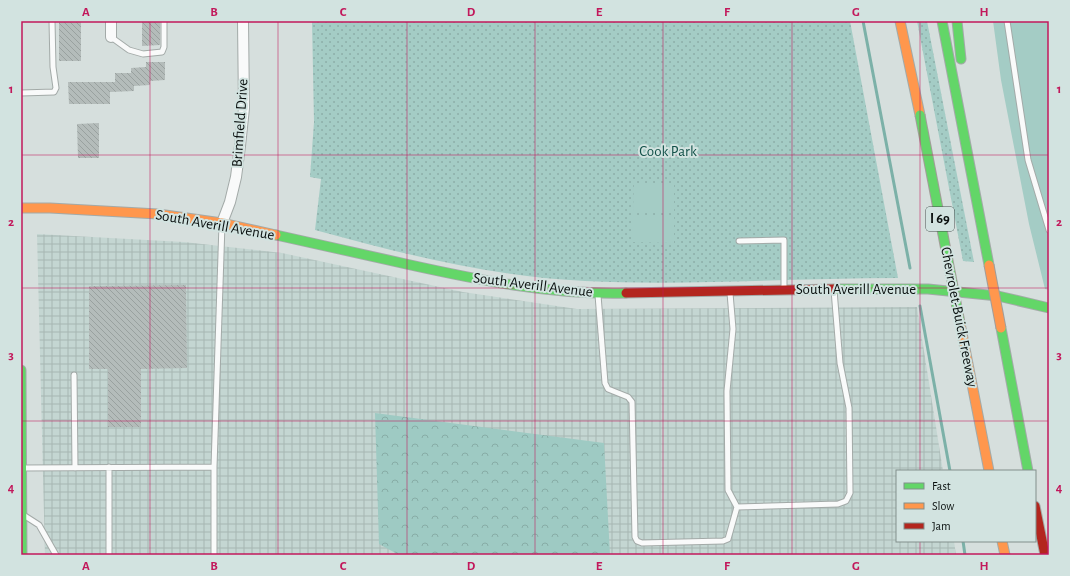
<svg xmlns="http://www.w3.org/2000/svg" width="1070" height="576" font-family="'Alegreya Sans',sans-serif">
<style>
.industrial{fill:url(#industrial-grid)}
.grass{fill:url(#grass-dots)}
.forest{fill:url(#forest-crowns)}
.garden{fill:#a4ccc5}
.lines{fill:none;stroke-linecap:round;stroke-linejoin:round}
.stream{stroke:#7cb1a8;stroke-width:3}
.building{fill:url(#building-back-hatch)}
.lane-casing{stroke:#a3aaa8;stroke-width:7}
.street-casing{stroke:#a3aaa8;stroke-width:12}
.fast-casing{stroke:#a3aaa8;stroke-width:11}
.slow-casing{stroke:#a3aaa8;stroke-width:11}
.jam-casing{stroke:#a3aaa8;stroke-width:11}
.lane{stroke:#f9fafa;stroke-width:5}
.street{stroke:#f9fafa;stroke-width:10}
.fast{stroke:#63d668;stroke-width:9}
.slow{stroke:#ff974d;stroke-width:9}
.jam{stroke:#b3261e;stroke-width:9}
.fast-bridge-casing{stroke:#a29d99;stroke-width:11;stroke-linecap:butt}
.slow-bridge-casing{stroke:#a29d99;stroke-width:11;stroke-linecap:butt}
.fast-bridge{stroke:#63d668;stroke-width:9}
.slow-bridge{stroke:#ff974d;stroke-width:9}
.grid{fill:none;stroke:#c2185b;stroke-width:1;stroke-opacity:0.55}
.labels{text-anchor:middle;dominant-baseline:central;stroke-width:4;stroke-linejoin:round;paint-order:stroke}
.shield{fill:#d2e3e0;stroke:#464f4e;stroke-width:1}
.shield-label{font-size:14px;font-weight:bold;fill:#0a100f}
.street-label{font-size:15px;fill:#0a100f;stroke:#d2e3e0}
.park-label{font-size:15px;fill:#115048;stroke:#d2e3e0}
.neatline{fill:none;stroke:#c2185b;stroke-width:1.5}
.grid-label{font-size:13px;text-anchor:middle;font-weight:bold;fill:#c2185b}
</style>
<defs>
<pattern id="industrial-grid" width="8" height="8" patternUnits="userSpaceOnUse"><rect width="8" height="8" fill="#c4d6d2"/><path d="M0 4h8M4 0v8" fill="none" stroke="#a7b7b3"/></pattern>
<pattern id="grass-dots" width="8" height="8" patternUnits="userSpaceOnUse"><rect width="8" height="8" fill="#a4ccc5"/><path d="M2 2h.1M6 6h.1" fill="none" stroke="#8caea8" stroke-width="1.8" stroke-linecap="round"/></pattern>
<pattern id="forest-crowns" width="20" height="18" patternUnits="userSpaceOnUse"><rect width="20" height="18" fill="#9ecac3"/><path d="M2 6a3 3 0 1 1 6 0M12 15a3 3 0 1 1 6 0" fill="none" stroke="#87aca6"/></pattern>
<pattern id="building-back-hatch" width="6" height="6" patternUnits="userSpaceOnUse"><rect width="6" height="6" fill="#b4bcba"/><path d="M-1 5l2 2M0 0l6 6M5-1l2 2" fill="none" stroke="#99a19f"/></pattern>
</defs>
<rect width="100%" height="100%" fill="#d6dfdd"/>
<!-- industrial -->
<path class="industrial" d="M37,234l147,8 98,11 181,39 114,17 340,-2 26,164h-46v70h57l2,14h-911z"/>
<!-- grass -->
<path class="grass" d="M312,21h538l48,257c-104,0 -209,8 -313,3 -92,-4 -182,-27 -270,-51l6,-51 -11,-2 4,-55z
M917,21h10l47,241 -11,-1z"/>
<!-- forest -->
<path class="forest" d="M375,413l229,30 6,112h-211l-20,-11z"/>
<!-- garden -->
<path class="garden" d="M993,21h56v269l-4,-1 -16,-65 -28,-144z
M634,185h40v26h-41z
M633,217h41v26l-41,-1z"/>
<g class="lines">
<!-- stream -->
<path class="stream" d="M863,21l47,247
M920,306l30,165
M963,541l2,14"/>
</g>
<!-- building -->
<path class="building" d="M59,21h22v40h-22z
M142,21h18v24l-18,1z
M146,62h19v18l-15,1v4l-16,1v5l-24,1v12h-41l-1,-22h47v-9h16v-5l15,-1z
M99,123v35h-21l-1,-34z
M186,285l1,83 -46,1v58h-33v-58h-19v-83z"/>
<g class="lines">
<!-- lane casing -->
<g class="lane-casing">
<path id="lane" d="M1007,21l21,139 21,70
M111,37l18,13 14,4 19,-2 2,-5v-26
M21,93l33,-1 2,-4 -3,-21 -1,-46
M739,241l45,-1v49
M730,293l3,36 -6,62 1,99 9,17 101,-3 8,-3 4,-8 -1,-85 -9,-45 -6,-73
M598,295l7,88 3,6 20,8 4,5 3,135 2,4 5,2 81,-2 5,-2 9,-32
M74,375l1,93
M109,467v88
M23,468l191,-1
M25,516l14,9 17,30
M214,555v-88l8,-243"/>
</g>
<!-- street casing -->
<g class="street-casing">
<path id="street" d="M111,21v16
M222,223l8,-21 6,-25 4,-31 4,-38 -1,-87"/>
</g>
<!-- fast casing -->
<g class="fast-casing">
<path id="fast" d="M942,21l47,244
M957,21l4,38
M276,235c43,10 87,19 130,29 72,16 146,31 220,29
M835,289h93l70,7 51,12
M1001,328l27,143
M21,370l1,185"/>
</g>
<!-- slow casing -->
<g class="slow-casing">
<path id="slow" d="M900,21l20,94
M21,208h29l108,6 64,9 54,12
M960,323l29,148
M1002,541l3,14"/>
</g>
<!-- jam casing -->
<g class="jam-casing">
<path id="jam" d="M626,293l209,-4
M1035,506l10,49"/>
</g>
<!-- lane -->
<use href="#lane" class="lane"/>
<!-- street -->
<use href="#street" class="street"/>
<!-- fast -->
<use href="#fast" class="fast"/>
<!-- slow -->
<use href="#slow" class="slow"/>
<!-- jam -->
<use href="#jam" class="jam"/>
<!-- fast-bridge casing -->
<g class="fast-bridge-casing">
<path id="fast-bridge" d="M920,115l40,208"/>
</g>
<!-- slow-bridge casing -->
<g class="slow-bridge-casing">
<path id="slow-bridge" d="M989,265l12,63"/>
</g>
<!-- fast-bridge -->
<use href="#fast-bridge" class="fast-bridge"/>
<!-- slow-bridge -->
<use href="#slow-bridge" class="slow-bridge"/>
</g>
<!-- grid -->
<path class="grid" d="M150,21v534M278,21v534M407,21v534M535,21v534M663,21v534M792,21v534M920,21v450M21,155h1028M21,288h1028M21,421h1028M920,541v14"/>
<g class="labels">
<!-- shield labels -->
<rect class="shield" x="926" y="207" width="28" height="24" rx="3"/>
<g class="shield-label">
<text x="940" y="219">I 69</text>
</g>
<!-- street labels -->
<g class="street-label">
<text transform="translate(240 123) rotate(-86)">Brimfield Drive</text>
<text transform="translate(215 225) rotate(10)">South Averill Avenue</text>
<text transform="translate(533 285) rotate(7)">South Averill Avenue</text>
<text x="856" y="289">South Averill Avenue</text>
<text transform="translate(959 317) rotate(79)">Chevrolet-Buick Freeway</text>
</g>
<!-- park labels -->
<g class="park-label">
<text x="668" y="151">Cook Park</text>
</g>
</g>
<!-- border -->
<rect width="1070" height="576" fill="none" stroke="#d2e3e0" stroke-width="44"/>
<!-- legend -->
<rect x="896" y="470" width="140" height="72" fill="#d2e3e0" stroke="#828f8c"/>
<rect x="904" y="483" width="20" height="6" fill="#63d668" stroke="#828f8c"/>
<text x="932" y="490" font-size="12" fill="#0a100f">Fast</text>
<rect x="904" y="503" width="20" height="6" fill="#ff974d" stroke="#828f8c"/>
<text x="932" y="510" font-size="12" fill="#0a100f">Slow</text>
<rect x="904" y="523" width="20" height="6" fill="#b3261e" stroke="#828f8c"/>
<text x="932" y="530" font-size="12" fill="#0a100f">Jam</text>
<rect x="22" y="22" width="1026" height="532" class="neatline"/>
<g class="grid-label">
<text x="86" y="16">A</text>
<text x="214" y="16">B</text>
<text x="343" y="16">C</text>
<text x="471" y="16">D</text>
<text x="599" y="16">E</text>
<text x="727" y="16">F</text>
<text x="856" y="16">G</text>
<text x="984" y="16">H</text>
<text x="11" y="93">1</text>
<text x="1059" y="93">1</text>
<text x="11" y="226">2</text>
<text x="1059" y="226">2</text>
<text x="11" y="359">3</text>
<text x="1059" y="359">3</text>
<text x="11" y="492">4</text>
<text x="1059" y="492">4</text>
<text x="86" y="570">A</text>
<text x="214" y="570">B</text>
<text x="343" y="570">C</text>
<text x="471" y="570">D</text>
<text x="599" y="570">E</text>
<text x="727" y="570">F</text>
<text x="856" y="570">G</text>
<text x="984" y="570">H</text>
</g>
</svg>
